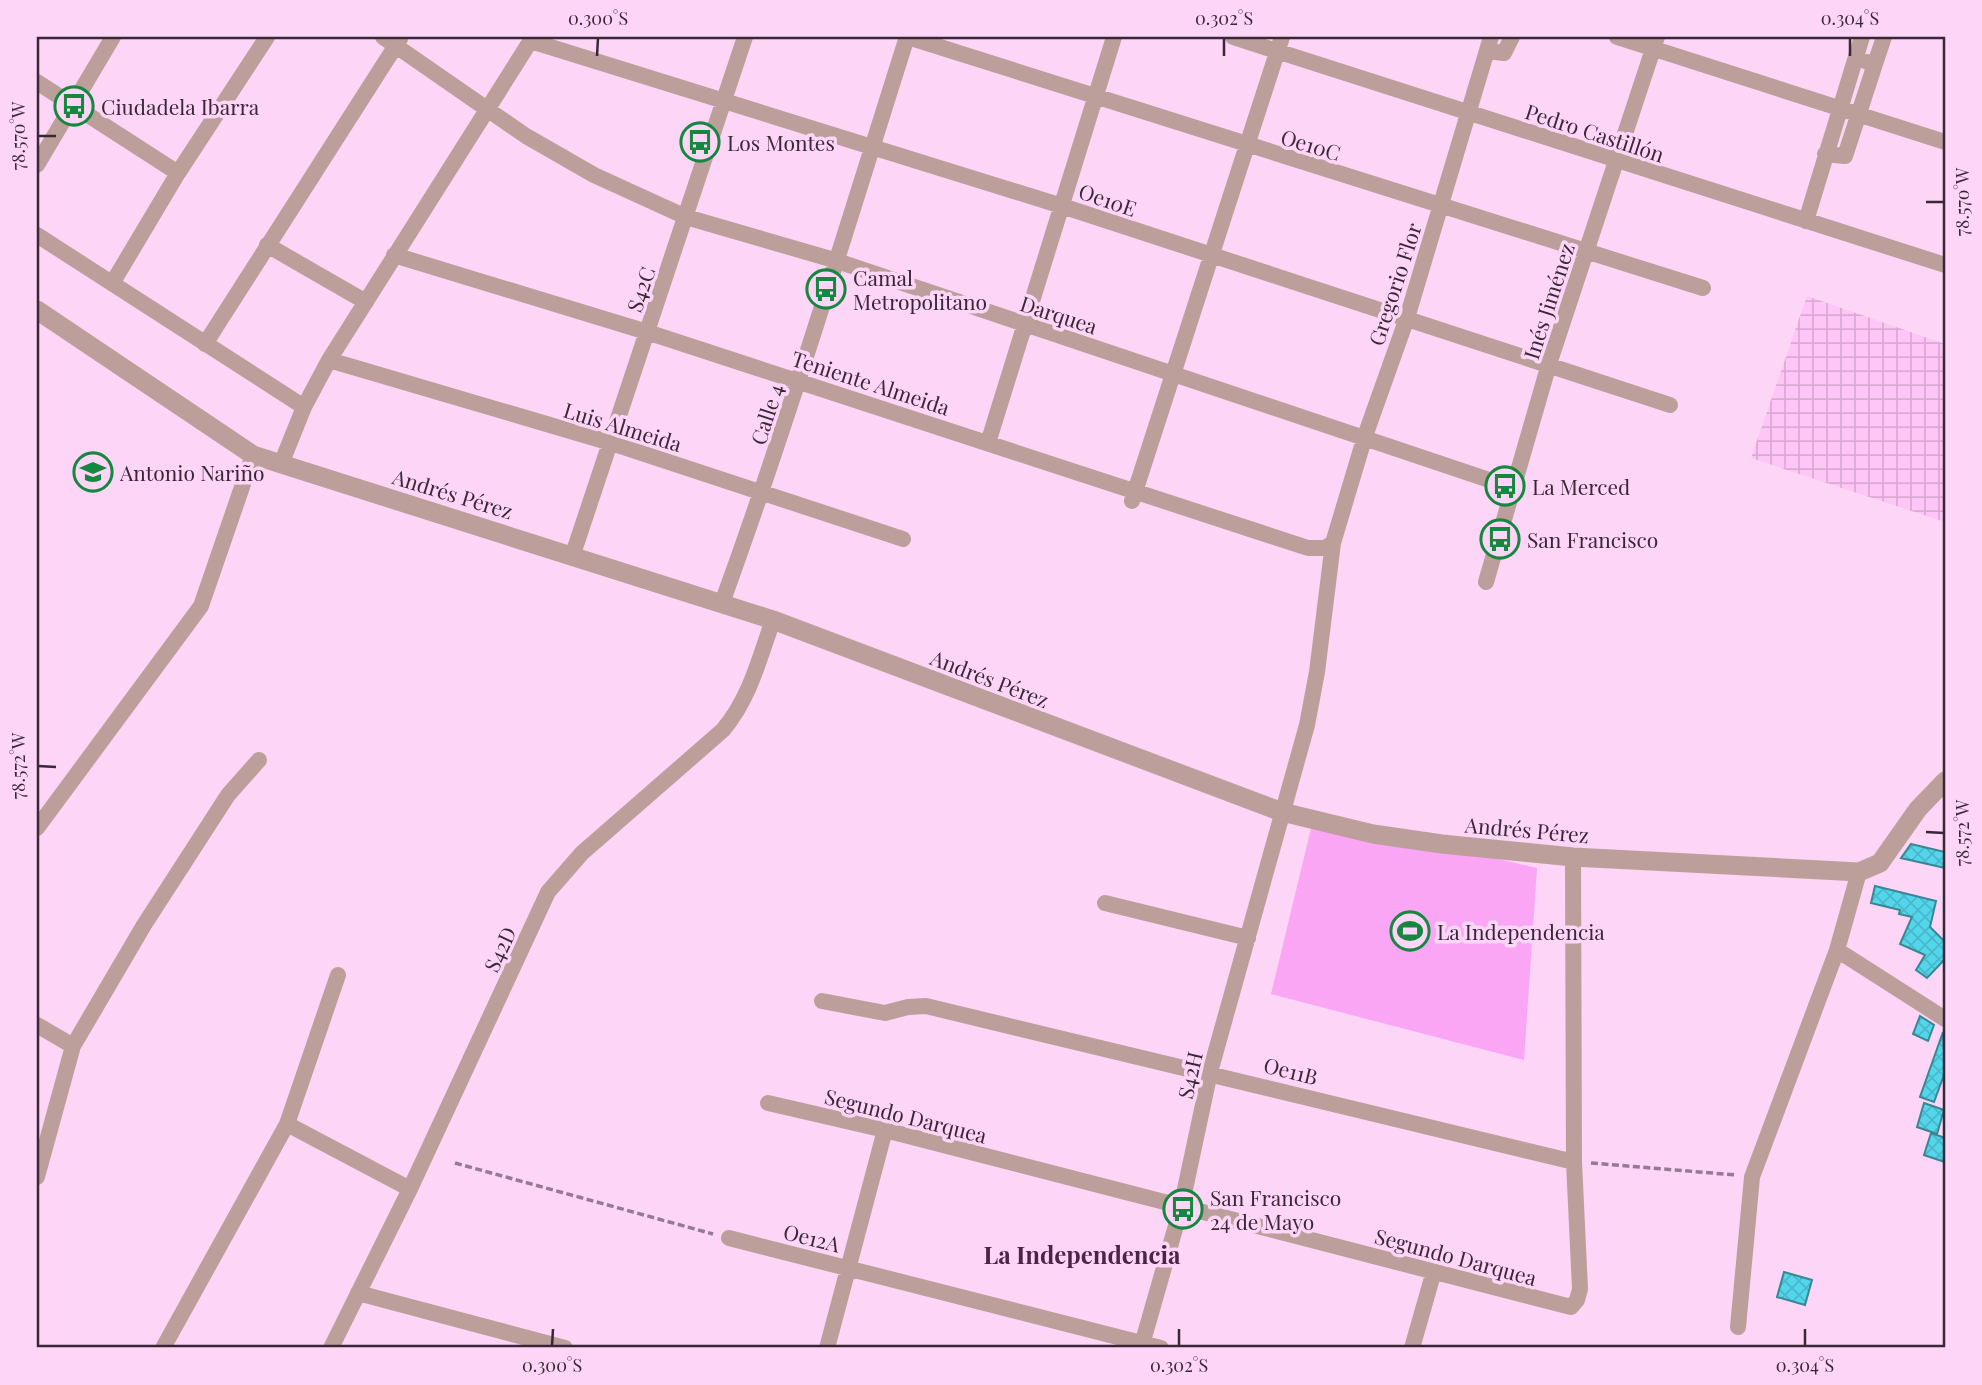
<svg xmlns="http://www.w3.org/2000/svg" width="1982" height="1385" font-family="'Playfair Display',serif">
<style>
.industrial{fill:url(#industrial-grid)}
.grass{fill:#fba6f4}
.building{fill:url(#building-cross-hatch);stroke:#388793;stroke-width:2}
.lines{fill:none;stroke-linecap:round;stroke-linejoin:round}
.path{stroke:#967a93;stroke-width:3.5;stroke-dasharray:7 3.5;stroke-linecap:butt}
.minor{stroke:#bc9f9a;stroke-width:16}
.tertiary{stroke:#bc9f9a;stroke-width:19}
.ticks{fill:none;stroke:#392737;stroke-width:2.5}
.labels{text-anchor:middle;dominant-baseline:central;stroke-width:7;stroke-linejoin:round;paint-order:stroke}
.poi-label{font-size:21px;fill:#392737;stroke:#fcd5f7;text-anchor:start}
.street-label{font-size:21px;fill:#392737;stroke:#fcd5f7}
.quarter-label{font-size:24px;font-weight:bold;fill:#4b2548;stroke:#fcd5f7}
.neatline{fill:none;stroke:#392737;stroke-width:2.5}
.ticks-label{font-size:18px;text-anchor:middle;fill:#392737}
</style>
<defs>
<pattern id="industrial-grid" width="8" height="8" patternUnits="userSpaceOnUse" patternTransform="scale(1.75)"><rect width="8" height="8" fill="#fdc6f7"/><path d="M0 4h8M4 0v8" fill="none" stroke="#daaad4"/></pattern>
<pattern id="building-cross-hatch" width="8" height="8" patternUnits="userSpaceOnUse" patternTransform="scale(1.75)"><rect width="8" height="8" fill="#53d6eb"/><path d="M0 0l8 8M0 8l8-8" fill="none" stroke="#49b8ca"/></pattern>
</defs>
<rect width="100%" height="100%" fill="#fcd5f7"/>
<!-- industrial -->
<path class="industrial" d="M1807,296l138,48v178l-194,-64z"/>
<!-- grass -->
<path class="grass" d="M1314,816l223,52 -13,192 -253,-66z"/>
<!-- building -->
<path class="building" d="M1911,844l34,8v16l-44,-10z
M1875,886l61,15 -6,26 15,15v17l-18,19 -11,-8 9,-15 -25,-11 12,-27 -13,-3 1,-4 -29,-7z
M1920,1016l14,9 -6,16 -15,-7z
M1943,1032l2,40 -11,30 -14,-5z
M1924,1103l20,7 -7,24 -20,-7z
M1931,1133l14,5v24l-21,-7z
M1784,1272l28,8 -7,25 -28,-8z"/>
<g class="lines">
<!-- path -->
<path class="path" d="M455,1163l258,71
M1591,1163l145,12"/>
<!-- minor -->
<path class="minor" d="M383,37l143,99 68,39 92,42 148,43 679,228
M908,37l795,251
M1233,37l712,228
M1617,37l328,105
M531,41l531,165 608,199
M1487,51l17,2 8,-16
M1867,62l8,2 9,-27
M37,82l141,91
M1825,154l20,2 30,-92
M37,165l76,-128
M1806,221l56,-184
M37,235l267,172
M267,245l99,57
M394,255l253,77 661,216h17l8,-5
M113,282l65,-109 89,-136
M205,344l195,-305
M329,360l282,83 292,96
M988,443l126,-406
M281,464l23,-57 25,-47 204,-323
M1132,501l150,-464
M573,554l172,-517
M1486,582l63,-218 108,-327
M722,603c68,-187 125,-377 185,-566
M37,828l164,-222 52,-151
M1105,903l143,35
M1837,950l108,69
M822,1001l63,12 23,-6 18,-1 648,156
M37,1025l36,21
M768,1103l117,27 686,177 6,-7 3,-11 -6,-127 -1,-305
M287,1124l123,65
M37,1177l36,-131 71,-121 84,-130 31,-35
M729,1238l432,110
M358,1293l207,55
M1738,1327l14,-150 85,-227 22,-78
M163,1348l124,-224 51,-149
M331,1348l79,-159 138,-297 34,-39 141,-123c27,-32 36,-71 50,-110
M827,1348l58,-218
M1141,1348l40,-140 29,-136 97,-347 10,-53 16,-129 32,-107 42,-118 84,-281
M1412,1348l22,-77"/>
<!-- tertiary -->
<path class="tertiary" d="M37,310l216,145 520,165 509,192 91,22 69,10 131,13 286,15 21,-9 38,-54 27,-28"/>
</g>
<!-- ticks -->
<path class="ticks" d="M597,56l1,-18M1224,56v-18M1850,56v-18M38,136h18M1926,202h18M38,766l18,1M1926,832l18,1M552,1346l1,-17M1179,1346v-17M1805,1346v-17"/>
<!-- icons -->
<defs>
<g id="bus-ring" transform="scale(2.0125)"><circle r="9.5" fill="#fcd5f7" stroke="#16873f" stroke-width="1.5"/><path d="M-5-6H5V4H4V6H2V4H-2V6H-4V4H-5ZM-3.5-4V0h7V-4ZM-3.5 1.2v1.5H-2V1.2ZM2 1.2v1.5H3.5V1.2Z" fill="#16873f"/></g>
<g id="school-ring" transform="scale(2.0125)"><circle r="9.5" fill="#fcd5f7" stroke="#16873f" stroke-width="1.5"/><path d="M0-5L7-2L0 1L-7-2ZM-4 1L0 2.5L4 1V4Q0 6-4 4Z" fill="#16873f"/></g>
<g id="stadium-ring" transform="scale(2.0125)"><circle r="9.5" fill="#fcd5f7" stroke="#16873f" stroke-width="1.5"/><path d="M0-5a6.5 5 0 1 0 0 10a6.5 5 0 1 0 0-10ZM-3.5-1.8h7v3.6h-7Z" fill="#16873f"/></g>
</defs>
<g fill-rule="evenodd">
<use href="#bus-ring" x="74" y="106"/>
<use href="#bus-ring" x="700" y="142"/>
<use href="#bus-ring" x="826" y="289"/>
<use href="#school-ring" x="93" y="472"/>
<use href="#bus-ring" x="1505" y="486"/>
<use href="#bus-ring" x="1500" y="539"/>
<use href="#stadium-ring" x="1410" y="931"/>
<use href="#bus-ring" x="1183" y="1209"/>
</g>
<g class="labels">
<!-- poi labels -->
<g class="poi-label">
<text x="101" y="106">Ciudadela Ibarra</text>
<text x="727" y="142">Los Montes</text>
<text x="853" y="277">Camal<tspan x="853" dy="24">Metropolitano</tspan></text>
<text x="120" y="472">Antonio Nariño</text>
<text x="1532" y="486">La Merced</text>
<text x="1527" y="539">San Francisco</text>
<text x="1437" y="931">La Independencia</text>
<text x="1210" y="1197">San Francisco<tspan x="1210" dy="24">24 de Mayo</tspan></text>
</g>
<!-- street labels -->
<g class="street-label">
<text transform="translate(1595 132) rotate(18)">Pedro Castillón</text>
<text transform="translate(1311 144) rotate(17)">Oe10C</text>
<text transform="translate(1108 199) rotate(19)">Oe10E</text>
<text transform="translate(1394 284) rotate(-72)">Gregorio Flor</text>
<text transform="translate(640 289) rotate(-71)">S42C</text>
<text transform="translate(1548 301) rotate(-72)">Inés Jiménez</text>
<text transform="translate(1059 314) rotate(18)">Darquea</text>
<text transform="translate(871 382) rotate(18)">Teniente Almeida</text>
<text transform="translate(766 414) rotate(-72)">Calle 4</text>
<text transform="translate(623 426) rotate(17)">Luis Almeida</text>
<text transform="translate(453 493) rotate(17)">Andrés Pérez</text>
<text transform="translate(990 678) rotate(21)">Andrés Pérez</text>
<text transform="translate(1527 829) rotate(5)">Andrés Pérez</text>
<text transform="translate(499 949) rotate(-65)">S42D</text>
<text transform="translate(1291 1070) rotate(14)">Oe11B</text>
<text transform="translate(1189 1075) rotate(-77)">S42H</text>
<text transform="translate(906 1115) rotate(14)">Segundo Darquea</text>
<text transform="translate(812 1237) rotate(14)">Oe12A</text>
<text transform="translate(1456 1256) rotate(15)">Segundo Darquea</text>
</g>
<!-- quarter labels -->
<g class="quarter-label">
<text x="1082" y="1254">La Independencia</text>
</g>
</g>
<!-- border -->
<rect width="1982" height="1385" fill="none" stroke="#fcd5f7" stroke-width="77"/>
<rect x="38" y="38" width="1906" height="1308" class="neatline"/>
<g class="ticks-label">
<text x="598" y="25">0.300°S</text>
<text x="1224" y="25">0.302°S</text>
<text x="1850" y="25">0.304°S</text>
<text transform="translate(19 136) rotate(-90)" y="6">78.570°W</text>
<text transform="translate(1963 202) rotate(-90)" y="6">78.570°W</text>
<text transform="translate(19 766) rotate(-90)" y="6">78.572°W</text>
<text transform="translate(1963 833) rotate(-90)" y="6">78.572°W</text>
<text x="552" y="1372">0.300°S</text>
<text x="1179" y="1372">0.302°S</text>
<text x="1805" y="1372">0.304°S</text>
</g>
</svg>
